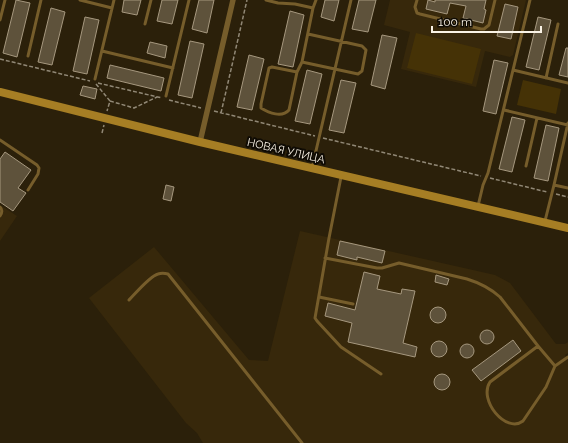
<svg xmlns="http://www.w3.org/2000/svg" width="568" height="443" font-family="Raleway,sans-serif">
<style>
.built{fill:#37280b}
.green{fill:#453206}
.building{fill:#5e523b;stroke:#a6987f}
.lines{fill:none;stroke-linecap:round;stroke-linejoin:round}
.path{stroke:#918876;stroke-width:1.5;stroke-dasharray:4 2;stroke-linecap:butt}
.lane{stroke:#765d2b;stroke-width:3}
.street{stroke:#765d2b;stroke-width:5.5}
.secondary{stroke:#a67e24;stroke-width:8}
.labels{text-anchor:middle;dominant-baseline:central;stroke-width:4;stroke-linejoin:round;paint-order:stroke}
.street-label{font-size:11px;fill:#faf3e6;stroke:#0f0b04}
</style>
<rect width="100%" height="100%" fill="#2b200a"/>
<!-- built -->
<path class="built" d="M390,0h136l-13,55 -3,2 -25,-6 -9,36 -75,-18 9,-37 -26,-7z
M0,205l17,11 -17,25z
M300,231l195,44 15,8 46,61h9l3,-2v11l-3,2 3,5v83h-365l-6,-10 -11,-10 -97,-125 65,-51 95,113 19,1z"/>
<!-- green -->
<path class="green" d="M416,33l65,16 -9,35 -65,-16z
M523,80l38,9 -5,25 -39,-9z"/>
<!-- building -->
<path class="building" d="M16,0l14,3 -13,54 -14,-4z
M124,0h17l-4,15 -15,-3z
M162,0h16l-6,24 -15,-3z
M199,0h15l-7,33 -15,-4z
M325,0h14l-5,21 -13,-4z
M359,0h17l-8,32 -16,-3z
M428,0l7,2v-2h51l-2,9 2,1 -3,13 -20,-5 3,-12 -16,-3 -3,11 -21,-5z
M505,4l13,3 -7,32 -14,-3z
M51,8l14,4 -13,53 -14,-3z
M290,11l14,4 -11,52 -15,-3z
M85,17l14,3 -12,54 -14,-3z
M538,17l13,3 -12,50 -13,-3z
M382,35l15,3 -12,51 -14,-4z
M190,41l14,3 -12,54 -14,-3z
M150,42l17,4 -2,12 -18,-5z
M566,48h2v29l-9,-2z
M249,55l15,4 -12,51 -15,-3z
M494,60l14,3 -12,51 -13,-3z
M110,65l54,13 -3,13 -54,-13z
M307,70l15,4 -12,50 -15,-3z
M341,80l15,3 -12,50 -15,-3z
M83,86l14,3 -2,10 -15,-4z
M512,117l13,3 -13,52 -13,-3z
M546,125l13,3 -11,53 -14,-3z
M5,152l26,18 -13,18 8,5 -13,18 -13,-9v-43z
M166,185l8,2 -3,14 -8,-2z
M340,241l45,10 -3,12 -25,-6v3l-20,-5z
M364,272l16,4 -3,13 24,5 1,-5 13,2 -12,52 14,4 -2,10 -67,-15 4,-19 -27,-7 3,-13 27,7z
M436,275l13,4 -2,6 -12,-3z
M430 315a8 8 0 1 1 16 0a8 8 0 1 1-16 0Z
M480 337a7 7 0 1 1 14 0a7 7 0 1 1-14 0Z
M513,340l8,11 -40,30 -9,-11z
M431 349a8 8 0 1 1 16 0a8 8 0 1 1-16 0Z
M460 351a7 7 0 1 1 14 0a7 7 0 1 1-14 0Z
M434 382a8 8 0 1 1 16 0a8 8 0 1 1-16 0Z"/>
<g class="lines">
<!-- path -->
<path class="path" d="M0,59l90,22
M98,83l64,15
M96,84l14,17 -3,10
M169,100l32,8
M110,101l24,7 23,-11
M214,111l101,25
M221,113l26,-113
M102,133l2,-8
M323,138l158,38
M490,178l57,14
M556,194l12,3"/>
<!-- lane -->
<path class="lane" d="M80,0l32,8
M266,0l12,3 17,1 18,4 3,-8
M417,0l-2,7 2,6 3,1 61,15h3l5,-4 6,-25
M0,20l5,-20
M145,24l6,-24
M102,51l71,17
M28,56l13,-56
M302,62l56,12 4,-3 4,-21 -4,-4 -54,-12
M513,70l55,13
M297,72l-25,-5 -3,1 -8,36v4c8,5 21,10 28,2l8,-38 5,-10 11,-54
M546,78l12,-54
M95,79l19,-79
M166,96l23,-96
M504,110l64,15
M0,140l37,25 2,3 -1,6 -10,16
M526,166l11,-48
M312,168l39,-168
M341,177l-12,61 -14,80 2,3 24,26 40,27
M554,185l14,3
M478,206l5,-21 5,-12 42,-173
M0,207c3,3 2,6 0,9
M545,221l9,-36 14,-62
M325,258l52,10h5l17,-5 68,16c13,4 23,9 33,18l38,49 17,20
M319,297l34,7
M129,300c6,-6 21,-24 29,-26 3,-1 6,-1 10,0l134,169
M538,346l-48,36c-12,18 16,52 33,39l23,-34 9,-21 13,-9"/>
<!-- street -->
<path class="street" d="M200,142l33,-142"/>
<!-- secondary -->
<path class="secondary" d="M0,92l200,50 368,86"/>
</g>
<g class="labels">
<!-- street labels -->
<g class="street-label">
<text transform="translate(286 151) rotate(13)">НОВАЯ УЛИЦА</text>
</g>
</g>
<!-- scale -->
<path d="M432 26v6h109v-6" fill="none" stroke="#faf3e6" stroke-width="2"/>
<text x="438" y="26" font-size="12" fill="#faf3e6" stroke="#0f0b04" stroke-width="3" paint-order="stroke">100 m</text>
</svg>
